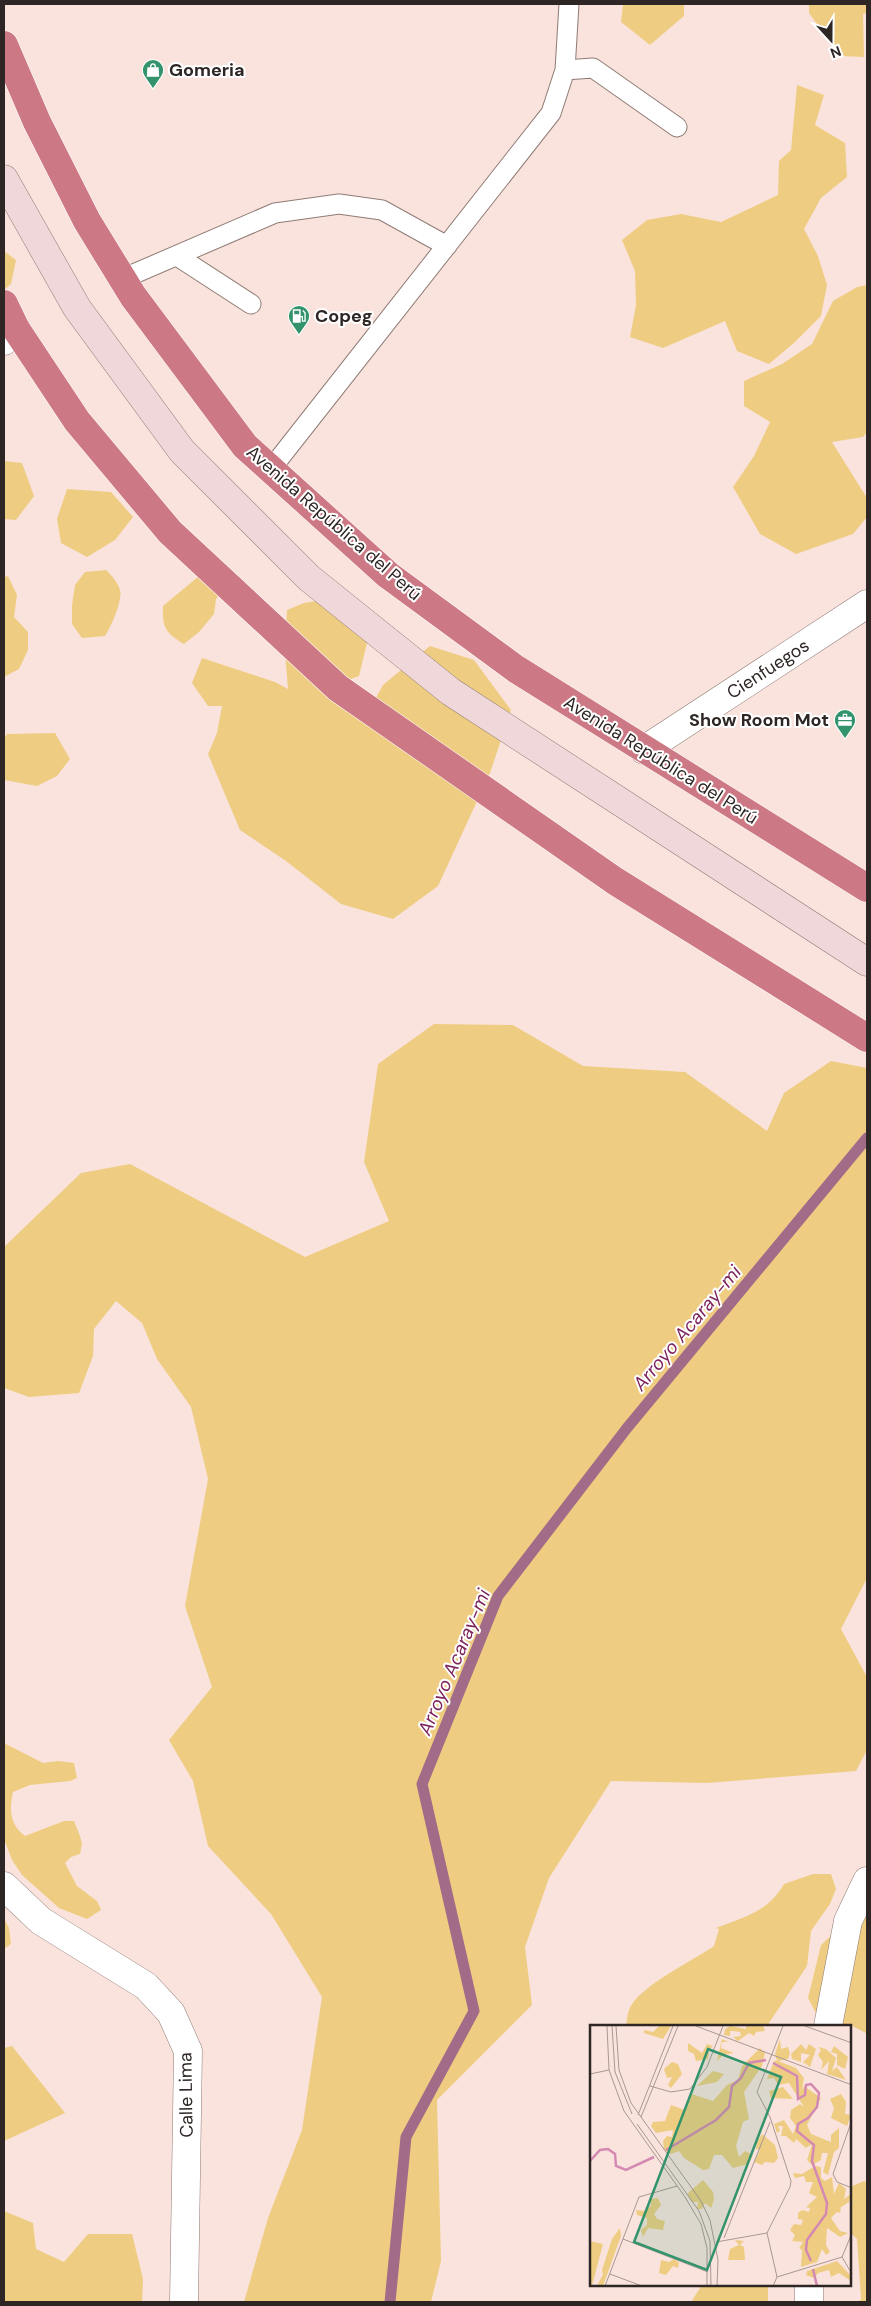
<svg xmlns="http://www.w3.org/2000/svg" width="871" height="2306" font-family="'DM Sans',sans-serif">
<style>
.green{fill:#eecd82}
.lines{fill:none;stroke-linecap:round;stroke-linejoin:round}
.stream{stroke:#a26b87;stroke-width:11}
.lane-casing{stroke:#8f7b75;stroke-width:21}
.street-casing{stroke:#8f7b75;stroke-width:29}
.secondary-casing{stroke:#8f7b75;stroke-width:29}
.highway-casing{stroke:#fff;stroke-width:29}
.lane{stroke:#fff;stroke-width:19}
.street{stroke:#fff;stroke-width:28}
.secondary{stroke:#f0d7da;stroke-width:28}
.highway{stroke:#cd7985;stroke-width:28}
.labels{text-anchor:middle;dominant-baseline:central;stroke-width:4;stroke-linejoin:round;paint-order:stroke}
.poi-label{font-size:18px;font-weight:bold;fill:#2e2624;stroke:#fff;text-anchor:start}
.street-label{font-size:18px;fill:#2e2624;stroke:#fff}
.water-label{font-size:19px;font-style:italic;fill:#7b255c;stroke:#fff}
.inset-river{fill:none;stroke:#d389b2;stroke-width:2.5}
.inset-road{fill:none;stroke:#a89793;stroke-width:1}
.view{fill:#32936c;fill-opacity:0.15;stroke:#32936c;stroke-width:2.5}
.inset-edge{fill:none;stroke:#2e2624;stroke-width:2.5}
</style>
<rect width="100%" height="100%" fill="#fae3dd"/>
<!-- green -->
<path class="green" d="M623,4h61v12l-34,29 -29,-23z
M809,4h58v9l-4,1 1,43 -24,-1 -31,-43z
M797,85l27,10 -9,30 30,18 2,34 -26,21 -17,31 14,27 9,29 -6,31 -26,26 -26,22 -32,-13 -12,-30 -62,27 -33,-11 6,-32 -1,-34 -13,-31 25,-20 34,-6 40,8 57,-27 1,-34 12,-11z
M4,251l12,9 -5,24 -7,6z
M867,285v147l-4,5 -31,5 35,56v19l-14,17 -57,20 -36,-20 -27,-47 21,-31 16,-34 -26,-16v-25l38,-17 30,-20 21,-43 24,-14z
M4,461l18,2 12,33 -18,24 -12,-1z
M67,489l44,3 22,25 -18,23 -28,17 -26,-14 -4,-24z
M203,555l24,10 1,20 -12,14 -2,15 -15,18 -15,12c-18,-11 -22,-16 -21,-38l36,-30z
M106,570c6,6 11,11 14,20 3,10 -9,37 -15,46l-23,2 -10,-14v-19l3,-20 10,-13z
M8,576l9,19 -3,22 14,15v18l-9,19 -15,8v-100z
M341,597l26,46 -8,33 -18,7 32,20 10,-18 47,-39 44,14 37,50 -21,63 -52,113 -45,33 -52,-15 -55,-43 -46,-31 -32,-76 9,-21 5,-27h-14l-16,-23 10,-25 73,24 13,7 -3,-37 2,-42 17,-7z
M55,733l15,26 -13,17 -20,10 -33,-6v-41l3,-5z
M434,1024l79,1 70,41 102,6 82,59 17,-38 47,-32 36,7v510l-26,51 26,48v73l-11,21 -149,12 -96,-2 -62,97 -24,69 7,58 -95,95 4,161 -10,41h-187l24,-84 34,-88 20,-133 -51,-83 -63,-68 -15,-65 -24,-41 43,-53 -27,-81 23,-127 -17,-72 -34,-48 -15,-36 -26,-22 -22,28 -1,27 -14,37 -50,4 -25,-9v-141l77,-74 49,-9 175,93 84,-36 -25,-59 14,-98z
M4,1743l39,20 15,-2 16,2 3,15 -7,3 -40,4 -17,7c-4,18 -3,33 12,44l39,-15h10l6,15 2,8 -2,10 -9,3 -6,6 12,23 20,15 4,9 -14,9 -28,-11 -37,-33 -10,-15 -8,-21z
M813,1874h18l5,15 -6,15 -19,27 -4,35 -40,60h-141c1,-5 1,-11 3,-16 8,-23 64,-49 85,-64l5,-17 -3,-1c28,-11 52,-16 68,-44z
M867,1917v116h-1l-14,-7 -19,-1 -15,-8 -10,-19 13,-53 15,-14z
M4,1918l5,10 2,16 -7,5z
M12,2046l53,67 -61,28v-93z
M864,2181l3,1v120h-9l3,-3 -4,-60 -7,-7v-45z
M4,2211l29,12 3,26 28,13 24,-28h44l11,45 -1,23h-138z
M702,2285h66v17h-77z"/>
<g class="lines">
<!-- stream -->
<path class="stream" d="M390,2302l16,-165 68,-126 -52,-227 76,-188 129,-168 240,-290"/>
<!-- lane casing -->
<g class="lane-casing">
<path id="lane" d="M565,70l28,-2 84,59
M177,256l74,48
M122,279l153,-66 64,-9 43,6 65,36
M271,469l280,-356 14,-43 4,-66"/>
</g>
<!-- street casing -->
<g class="street-casing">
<path id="street" d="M4,341l12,-12
M644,750l223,-146
M4,1886l37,35 105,65 25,27 17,38 -4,251
M828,2026l20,-105 19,-40
M809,2302v-17"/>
</g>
<!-- secondary casing -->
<g class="secondary-casing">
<path id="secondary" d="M4,179l73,129 105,143 127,127 142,114 416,270"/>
</g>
<!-- highway casing -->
<g class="highway-casing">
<path id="highway" d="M4,45l33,77 50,99 46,75 112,150 143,129 128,94 351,219
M4,304l12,25 61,92 93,111 168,156 277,193 252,157"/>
</g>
<!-- lane -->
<use href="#lane" class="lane"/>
<!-- street -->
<use href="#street" class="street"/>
<!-- secondary -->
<use href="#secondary" class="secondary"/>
<!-- highway -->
<use href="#highway" class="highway"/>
</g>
<!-- icons -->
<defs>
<g id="shop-pin" transform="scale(1.125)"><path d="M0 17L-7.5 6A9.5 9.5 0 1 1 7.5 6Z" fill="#32936c" stroke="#fff"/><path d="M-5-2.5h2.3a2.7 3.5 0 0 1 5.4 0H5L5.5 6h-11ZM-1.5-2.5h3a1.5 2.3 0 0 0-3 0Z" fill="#fff"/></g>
<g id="fuel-pin" transform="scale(1.125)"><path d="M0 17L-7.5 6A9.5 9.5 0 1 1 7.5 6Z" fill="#32936c" stroke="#fff"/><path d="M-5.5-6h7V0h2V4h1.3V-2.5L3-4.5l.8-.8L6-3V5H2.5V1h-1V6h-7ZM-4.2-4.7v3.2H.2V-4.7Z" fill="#fff"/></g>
<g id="office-pin" transform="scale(1.125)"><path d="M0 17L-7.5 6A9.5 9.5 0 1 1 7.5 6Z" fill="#32936c" stroke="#fff"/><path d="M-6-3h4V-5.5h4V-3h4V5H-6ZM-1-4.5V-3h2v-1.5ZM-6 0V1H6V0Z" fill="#fff"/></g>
</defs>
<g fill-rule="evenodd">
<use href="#shop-pin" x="153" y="70"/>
<use href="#fuel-pin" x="299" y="316"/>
<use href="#office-pin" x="845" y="720"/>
</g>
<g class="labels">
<!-- poi labels -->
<g class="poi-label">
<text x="169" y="70">Gomeria</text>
<text x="315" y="316">Copeg</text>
<text x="829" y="720" text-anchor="end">Show Room Mot</text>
</g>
<!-- street labels -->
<g class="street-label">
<text transform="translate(334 523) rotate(41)">Avenida República del Perú</text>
<text transform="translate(768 669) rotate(-33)">Cienfuegos</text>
<text transform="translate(661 760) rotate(32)">Avenida República del Perú</text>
<text transform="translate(186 2095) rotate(-91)">Calle Lima</text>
</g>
<!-- water labels -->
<g class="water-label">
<text transform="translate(687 1328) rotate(-50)">Arroyo Acaray-mi</text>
<text transform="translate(454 1662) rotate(-67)">Arroyo Acaray-mi</text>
</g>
</g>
<!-- overview -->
<g transform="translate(590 2025)">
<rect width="261" height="261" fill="#fae3dd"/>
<path d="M69,1h12l-8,13 -19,-6v-3l9,2zM140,1l16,3v-3h17l2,5 -9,1 -2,4 -5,-3 -11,8 -5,-4 8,-1 -1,-4 -7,-1h-3v5l-6,-1 1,-6zM132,14l6,3h-6l-1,6 13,5 -11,2 -6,6zM190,14l1,10 7,-2 2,6 -2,6 -10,2 18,7 8,10 -2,12 2,-4 17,12 -14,27 4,9 20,8v-7l8,-7v20l-5,4 -6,23 -5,-3 5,-19h-6l-1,7 -9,5 -5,-5 5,-16 -6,4 -10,-9 -2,4 -8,-7h-5l2,-10h-5l2,5 -3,2 -3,-9 10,-4 9,14 3,-8 -6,-8 1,-8 9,-6 4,3 -15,-24 -11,2 -4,-7 -7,1 7,-18h3l-2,-7zM98,18l14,10 5,-9 6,2 -4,4 -1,9 -12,2 -2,-7 -6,-3zM211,19l5,6 3,-6 7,5 -6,18 -7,-5 7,-7 -9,-2v9l-9,-3 -1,-5zM244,21l14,11 -3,12 -8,-4v-11l-6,-2zM228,22l8,2 10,9 -4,13 5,-4 9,13 -19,-6 2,-13 -8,9 2,-8 -5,-7 3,-5zM170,23l5,5 -3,13 -18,26 5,27 -6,3 -7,24 3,11 6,-6 8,4 -5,9 -15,4 -11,-13h-8l-5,14 -6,1 -19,-12 -5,-7 -8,3 -7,-4 -1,-9 4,-5 5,1 1,-7 -17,3 -5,-7 2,-4 12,-1 6,-16 14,5 7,-16 21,7 14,-16 11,-5 4,-14zM82,37l6,2 4,10 -11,14 -3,-3 4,-8 -5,1 -3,-9zM123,46l11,3 -7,8 -20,4zM193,62l10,12 -22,-1 -2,-7zM251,69l5,8 -1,12 6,1 -4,11 -16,-8 3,-10 -4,-9zM172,109l13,11 3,13 -4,5 -9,-1 -3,3 -8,-3 6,-12 -4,-1 1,-7zM225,141l6,1v11l4,3 7,-4 2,17 5,-11 7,6 -2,10 7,-5 -2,8 -8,5 -1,6 -3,-1 -6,6 9,13 8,2 -8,4 -13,-9 -1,17 4,7 -4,3 -4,-6 -5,13 -16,5 1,-17 -3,-2 4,-6 -11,-1 3,-6 -5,-5 4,-6 7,1 2,-5 -5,-1v-6l4,-3 7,2 1,-4 -4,-1 11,-10 -8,-4 4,-11h-7l-2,-6 -9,2 -2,-5 9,1zM113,155l10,12 1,8 -3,8 -6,-5 -3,6h-5l1,-7h-6l-5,-8zM68,173l3,7 -7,9 3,5 8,2 -2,9 -15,-2 -5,9 -2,-7 6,-5v-7l-10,-3 -1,-5 8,1 7,-5 -1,-7zM30,203l1,8 -18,50h-6l6,-12 -1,-4 10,-31zM145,215l9,1 -4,4 4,2 1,13h-17l2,-11 9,-4zM0,216l13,3 -11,42h-2zM84,234l5,4 -1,5 -5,-2 -7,9 -7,-2 2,-13 8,2zM247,236l14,15v5l-12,-8 -8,4 -2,-7 -11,3 -4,5 -8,-3 1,-4z" fill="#eecd82"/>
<path class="inset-river" d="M183,38l24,13 1,23 7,-4 1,-10 5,-1 8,9 -2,14 -9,11 -10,6 -1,7 17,14 -2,16 15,42 -1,11 -19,26 -1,10 5,11M76,125l50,-30 13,-13 3,-21 9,-8 8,-15 17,-3M0,136l10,-11 8,-1 7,5 1,12 10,4 28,-13M223,244l4,17"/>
<path class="inset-road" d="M17,1l2,44 15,41 61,86 16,27 6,24v38M22,1l3,46 17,42M26,1l3,44 12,33 70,98 9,19 8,40 -1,26M106,1l156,59M215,1l47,17M0,49l19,-4M60,61l21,6 19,-3 17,-22 16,-41M48,90l35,-89M51,92l37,-91M262,95l-19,54 4,8 15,6M47,99l62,87 11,30 1,45M177,208l10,44 -4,9M134,213l46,-116M33,214l85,33M126,217l51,-9 23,-46 1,-6 -21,-64 -13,-25 26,-66M252,232l10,-24M252,232l10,17M20,249l32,12M187,252l65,-20M15,261l34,-89 38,-11"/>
<path class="view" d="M118,24l73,28 -74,193 -73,-28z"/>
<rect width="261" height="261" class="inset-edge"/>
</g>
<!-- border -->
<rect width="871" height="2306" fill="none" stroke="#2e2624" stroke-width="10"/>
<!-- north arrow -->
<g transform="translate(831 40) rotate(159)" stroke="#ffffff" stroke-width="4" paint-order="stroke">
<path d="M0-4L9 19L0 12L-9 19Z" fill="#2e2624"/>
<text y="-8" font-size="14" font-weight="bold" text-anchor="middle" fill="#2e2624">N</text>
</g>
</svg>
